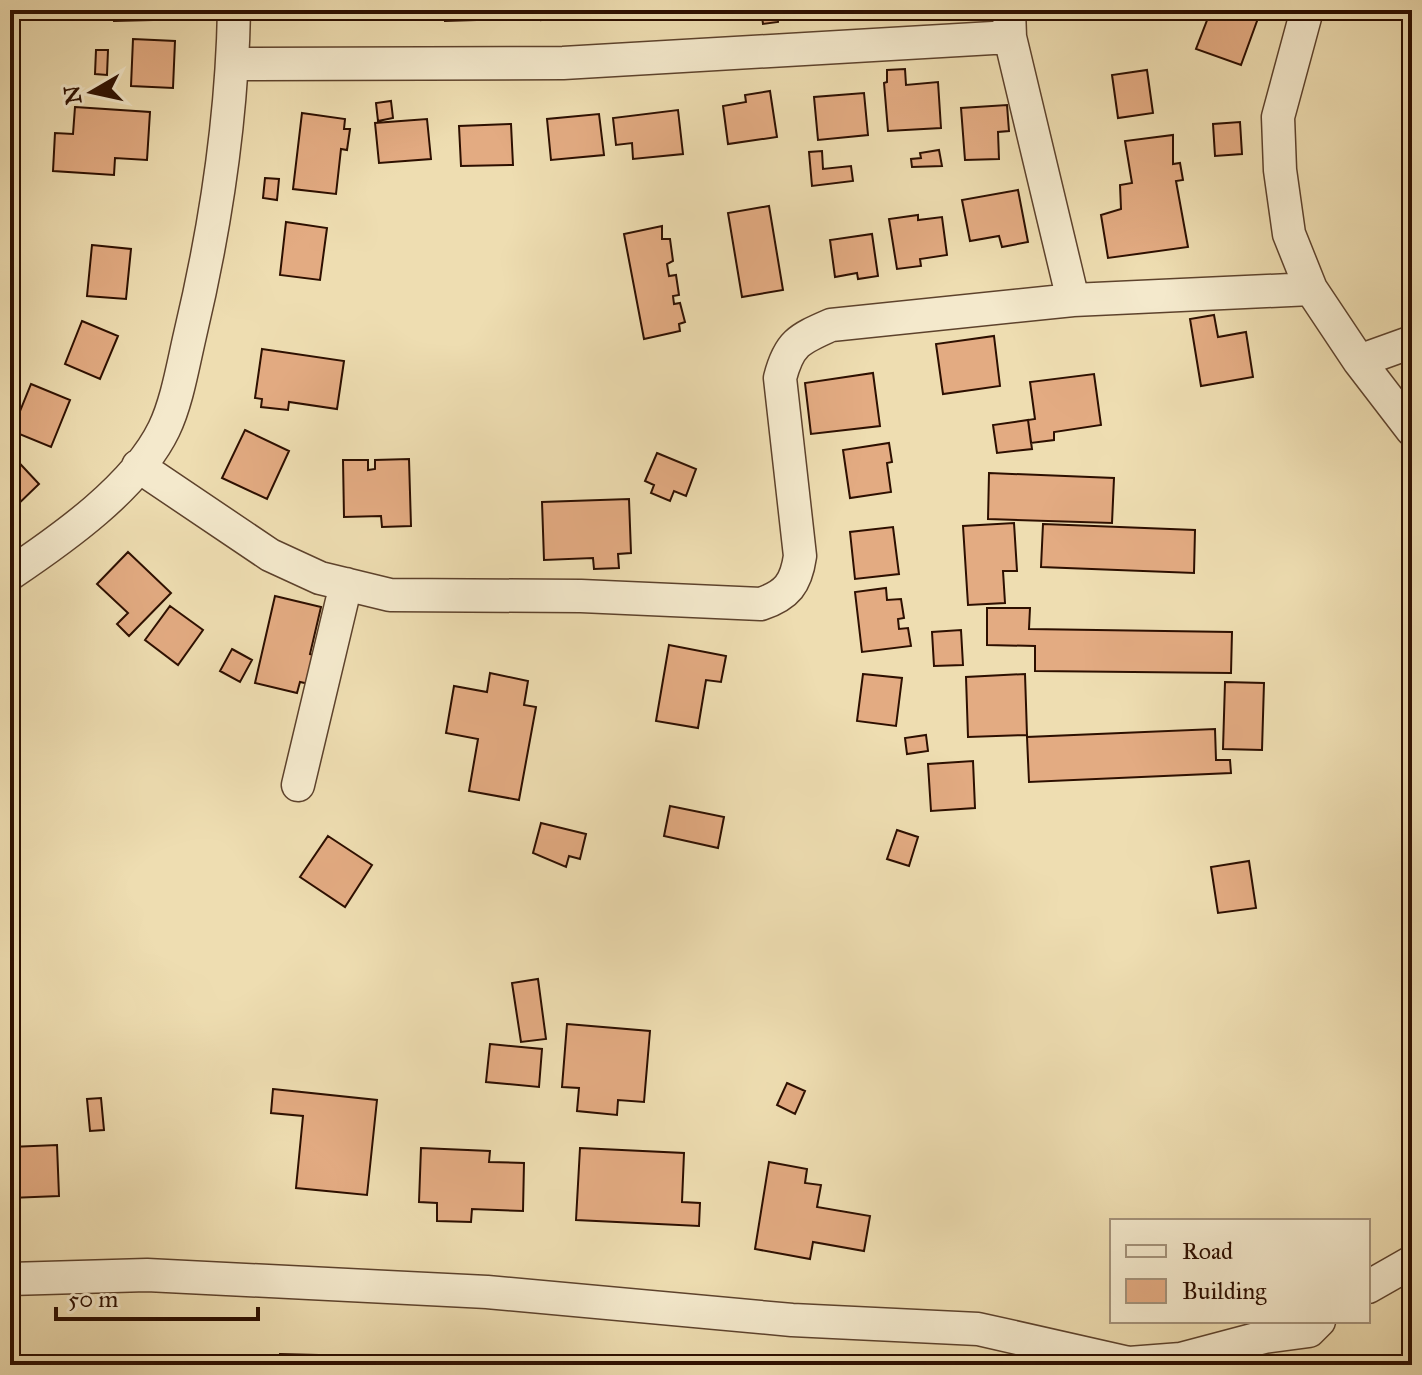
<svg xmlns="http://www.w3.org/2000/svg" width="1422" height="1375" font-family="'IM FELL Great Primer',serif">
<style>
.building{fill:#e3ab82;stroke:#2d0f00;stroke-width:2}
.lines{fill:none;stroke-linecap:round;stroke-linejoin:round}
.minor-casing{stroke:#5d422c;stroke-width:35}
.minor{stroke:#f4e9cc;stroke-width:32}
</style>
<rect width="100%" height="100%" fill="#eeddb1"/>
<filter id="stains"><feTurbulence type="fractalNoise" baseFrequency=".0025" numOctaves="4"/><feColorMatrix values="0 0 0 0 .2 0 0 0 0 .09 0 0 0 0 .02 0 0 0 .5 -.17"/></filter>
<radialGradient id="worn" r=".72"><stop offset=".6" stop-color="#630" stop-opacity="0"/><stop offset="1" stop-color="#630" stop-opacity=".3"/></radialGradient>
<!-- building -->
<path class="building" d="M113,10h38l1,10 -38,1z
M445,10h66v9l-66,2z
M539,10h48v3l-46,7z
M761,10h16l1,12 -15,2z
M1211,10h50l-20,55 -45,-16z
M133,39l42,2 -2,47 -42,-2z
M96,50h12l-1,25 -12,-1z
M905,69l1,16 32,-3 3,46 -53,3 -4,-48 3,-1v-12z
M1147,70l6,43 -35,5 -6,-43z
M770,91l7,46 -49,7 -5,-38 23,-4 -1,-7z
M864,93l4,42 -50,5 -4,-43z
M391,101l2,17 -15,3 -2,-18z
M1007,105l2,26 -11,1 1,27 -34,1 -4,-52z
M75,107l75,5 -3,48 -32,-2 -1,17 -61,-4 2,-38 18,1z
M678,110l5,44 -50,5 -1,-16 -16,2 -3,-27z
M302,113l43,6 -1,10h6l-3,21 -6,-1 -5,45 -43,-5z
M599,114l5,41 -53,5 -4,-41z
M427,119l4,40 -52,4 -4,-40z
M1240,122l2,32 -27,2 -2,-32z
M511,124l2,41 -52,1 -2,-40z
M1173,135v29l7,-1 3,17 -7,1 12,66 -80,11 -7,-43 20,-6 -1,-24 12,-2 -7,-42z
M939,150l3,16 -30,1 -1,-8 10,-1 -1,-5z
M822,151l1,18 28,-3 2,15 -41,5 -3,-34z
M265,178l14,1 -2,21 -14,-2z
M1018,190l10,52 -26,5 -3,-11 -29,5 -8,-41z
M769,206l14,84 -41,7 -14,-84z
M918,215v5l24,-3 5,38 -27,4 1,7 -24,3 -8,-50z
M286,222l41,6 -7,52 -40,-5z
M662,226v13h8l3,22 -6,3 2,12 7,-1 3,20 -6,1 1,8 6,-1 5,19 -6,2 1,7 -36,8 -20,-105z
M872,234l6,42 -20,3 -1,-6 -22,4 -5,-37z
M92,245l39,4 -5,50 -39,-3z
M1214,315l4,22 28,-5 7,45 -52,9 -11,-67z
M82,321l36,15 -18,43 -35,-15z
M994,336l6,50 -57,8 -7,-50z
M262,349l82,12 -7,48 -48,-7 -1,8 -27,-3 1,-8 -7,-1z
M873,373l7,53 -69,8 -6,-51z
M1094,374l7,51 -47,7v8l-23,3 -3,-23 7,-1 -5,-37z
M31,384l39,16 -19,47 -39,-16z
M1028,420l4,29 -35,4 -4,-28z
M245,430l44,21 -22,48 -45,-21z
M889,443l3,19 -5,1 4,29 -41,6 -7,-48z
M10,453l29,31 -29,28z
M657,453l39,16 -10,27 -12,-5 -4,10 -19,-8 3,-8 -9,-4z
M409,459l2,67 -29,1 -1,-11 -37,1 -1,-57h25v10l7,-1v-9z
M989,473l125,5 -2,45 -124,-4z
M629,499l2,54 -13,1 1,14 -25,1 -1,-11 -49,2 -2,-58z
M1014,523l3,48h-14l2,32 -37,2 -5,-79z
M1043,524l152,6 -1,43 -153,-6z
M893,527l6,47 -44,5 -5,-47z
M128,552l43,41 -42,43 -12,-12 11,-11 -31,-29z
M886,588l1,12 14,-1 3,19 -6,1 1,10 9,-1 3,18 -49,6 -7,-60z
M275,596l46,11 -11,47 10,3 -6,28 -14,-3 -3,11 -42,-10z
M170,606l33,24 -25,35 -33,-25z
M987,608h43l-1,21 203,3 -1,41 -196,-2v-25l-48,-1z
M961,630l2,35 -29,1 -2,-34z
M669,645l57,11 -5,26 -15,-2 -8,48 -42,-7z
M232,649l20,11 -12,22 -20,-11z
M490,673l38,8 -4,24 12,2 -17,93 -50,-9 9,-52 -32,-6 8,-47 33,6z
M863,674l39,4 -6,48 -39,-5z
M1025,674l2,61 -59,2 -2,-60z
M1225,682l39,1 -2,67 -39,-1z
M1215,729l1,31h14l1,13 -202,9 -2,-45z
M926,735l2,16 -21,3 -2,-16z
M973,761l2,47 -44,3 -3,-47z
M670,806l54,11 -6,31 -54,-12z
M541,823l45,11 -6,25 -11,-3 -3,11 -33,-14z
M897,830l21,7 -9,29 -22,-7z
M328,836l44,29 -27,42 -45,-30z
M1249,861l7,47 -38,5 -7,-46z
M538,979l8,60 -25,3 -9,-59z
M567,1024l83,7 -6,71 -26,-2 -1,15 -40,-4 2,-23 -17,-1z
M490,1044l52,5 -3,38 -53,-5z
M787,1083l18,8 -10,23 -18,-9z
M273,1089l104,11 -10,95 -71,-7 7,-72 -32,-3z
M101,1098l3,32 -14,1 -3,-32z
M57,1145l2,51 -49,2v-51z
M421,1148l69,3 -1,11 35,1 -1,48 -51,-2 -1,13 -34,-1v-18l-18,-1z
M580,1148l104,5 -2,49 18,1 -1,23 -123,-6z
M769,1162l38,7 -2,14 16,2 -4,22 53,9 -6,35 -51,-9 -3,17 -55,-10z
M280,1354l38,1v10h-38z"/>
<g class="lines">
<!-- minor casing -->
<g class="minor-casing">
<path id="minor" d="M1009,10l1,27 63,263
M1307,10l-29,107 2,53 9,64 22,55 48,72 53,69
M233,64l330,-1 447,-26
M1359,361l53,-19
M138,466l132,89 50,23 70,17 191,1 180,8c26,-9 35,-20 39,-48l-20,-178c9,-35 19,-39 51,-53l242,-25 238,-11
M10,574c52,-35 126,-87 154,-145 13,-27 19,-64 26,-94 25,-105 42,-217 44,-325
M298,785l48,-201
M10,1279l137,-4 340,17 305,28 186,9 151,34 52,-4 83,-22 45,-6 10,-10
M1368,1287l44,-25"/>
</g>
<!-- minor -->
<use href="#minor" class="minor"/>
</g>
<!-- margin -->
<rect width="1422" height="1375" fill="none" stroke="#eeddb1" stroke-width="40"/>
<rect x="12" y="12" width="1398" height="1351" fill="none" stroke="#2d0f00" stroke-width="4"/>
<rect x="20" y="20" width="1382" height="1335" fill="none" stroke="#2d0f00" stroke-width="2"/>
<!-- legend -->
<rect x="1110" y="1219" width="260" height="104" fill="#f4e9cc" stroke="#a4927a" stroke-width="2"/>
<rect x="1126" y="1245" width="40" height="12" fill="#f4e9cc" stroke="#a4927a" stroke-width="2"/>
<text x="1182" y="1259" font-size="24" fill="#2d0f00">Road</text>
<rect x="1126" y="1279" width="40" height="24" fill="#e3ab82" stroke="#a4927a" stroke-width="2"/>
<text x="1182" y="1299" font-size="24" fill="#2d0f00">Building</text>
<!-- north arrow -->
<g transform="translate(92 92) rotate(261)" stroke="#f4e9cc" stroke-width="6" paint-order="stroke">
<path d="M0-6L14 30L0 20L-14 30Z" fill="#2d0f00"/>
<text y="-12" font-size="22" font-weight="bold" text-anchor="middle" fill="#2d0f00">N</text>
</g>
<!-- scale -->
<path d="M56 1307v12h202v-12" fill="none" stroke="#2d0f00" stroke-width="4"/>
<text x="68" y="1307" font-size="24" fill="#2d0f00" stroke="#f4e9cc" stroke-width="6" paint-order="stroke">50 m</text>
<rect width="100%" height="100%" filter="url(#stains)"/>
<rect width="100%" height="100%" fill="url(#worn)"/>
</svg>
